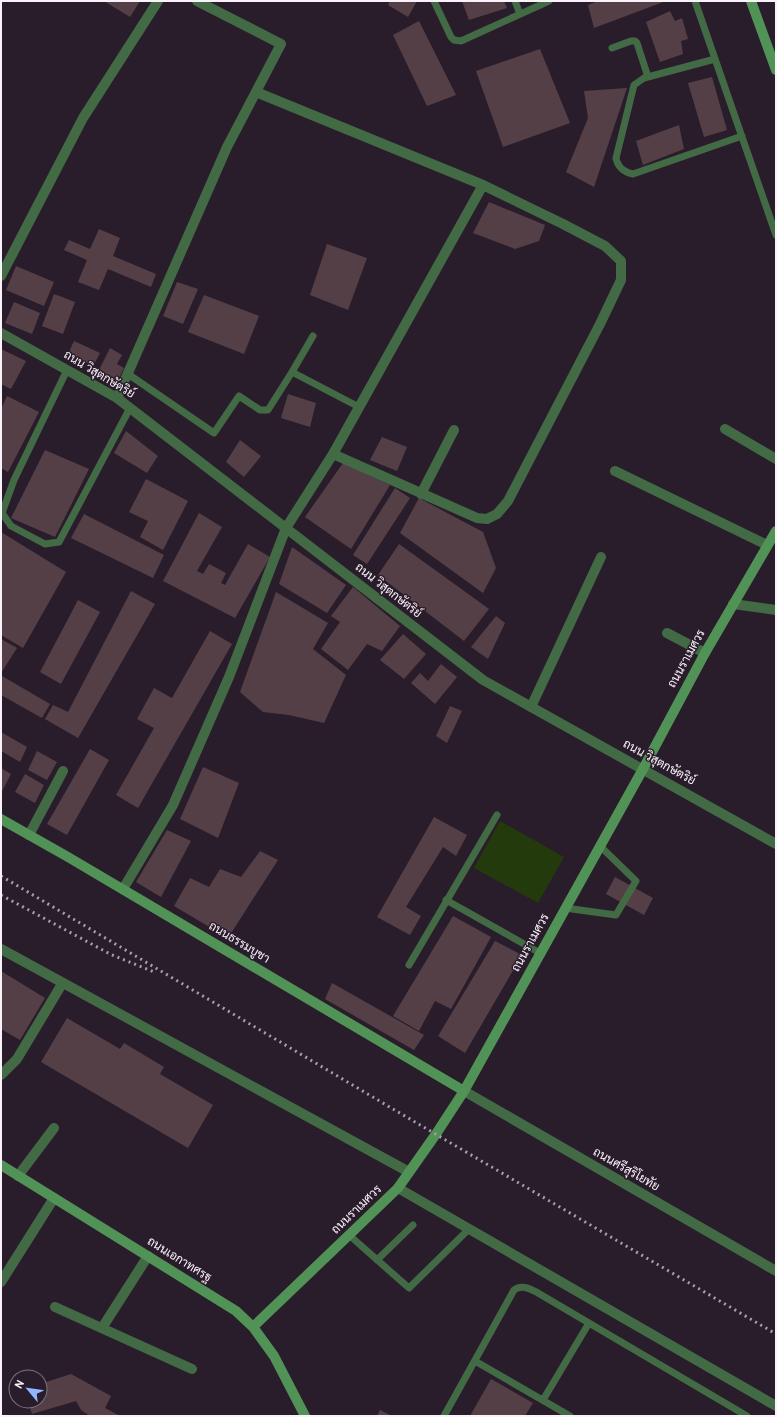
<svg xmlns="http://www.w3.org/2000/svg" width="777" height="1417" font-family="Overpass,Sarabun,sans-serif">
<style>
.green{fill:#233a0c}
.building{fill:#553f46}
.lines{fill:none;stroke-linecap:round;stroke-linejoin:round}
.service{stroke:#426b45;stroke-width:7}
.minor{stroke:#426b45;stroke-width:10}
.tertiary{stroke:#426b45;stroke-width:10}
.secondary{stroke:#519357;stroke-width:10}
.rail{stroke:#a89ea9;stroke-width:3;stroke-dasharray:2 4;stroke-linecap:butt}
.labels{text-anchor:middle;dominant-baseline:central;stroke-width:3;stroke-linejoin:round;paint-order:stroke}
.street-label{font-size:12px;fill:#faf2fb;stroke:#2a1d2b}
</style>
<rect width="100%" height="100%" fill="#2a1d2b"/>
<!-- green -->
<path class="green" d="M500,821l64,36 -26,46 -64,-35z"/>
<!-- building -->
<path class="building" d="M104,1h36l-10,16z
M390,1h27l-9,16 -20,-12z
M462,1h42l3,7 -38,12z
M598,1h68l-72,27 -6,-23z
M670,11l5,10 7,-3 6,21 -7,2 2,13 -23,8 -14,-40z
M419,21l37,74 -29,11 -34,-71z
M540,49l30,74 -67,24 -27,-76z
M712,77l15,53 -23,7 -16,-54z
M627,88l-33,99 -28,-15 22,-54 -4,-27z
M679,125l5,24 -41,16 -7,-24z
M489,202l56,23 -6,16 -24,8 -42,-16z
M99,229l21,9 -7,18 43,18 -5,13 -43,-18 -9,21 -21,-8 9,-22 -23,-10 5,-10 21,9z
M327,244l40,14 -19,52 -38,-15z
M16,266l38,16 -10,24 -38,-16z
M177,282l21,7 -15,35 -20,-8z
M54,294l21,8 -12,32 -21,-8z
M204,295l55,21 -15,38 -56,-22z
M14,302l26,11 -8,21 -27,-11z
M74,341l26,12 -7,13 -25,-12z
M110,348l12,7 -5,9 7,4 -6,12 -19,-10z
M1,349l25,12 -15,28 -10,-5z
M288,394l28,9 -6,24 -29,-9z
M7,396l32,16 -31,60 -7,-4v-59z
M126,431l32,25 -11,17 -33,-20z
M382,437l25,10 -10,24 -27,-11z
M240,440l21,16 -17,21 -18,-15z
M45,450l44,19 -34,68 -44,-19z
M343,463l47,22 -39,64 -46,-32z
M146,479l42,22 -25,49 -23,-13 8,-16 -19,-9z
M395,488l15,10 -43,66 -14,-9z
M419,498l64,34 13,36 -13,25 -83,-60z
M199,513l23,14 -25,44 6,3 6,-10 17,9 -5,10 4,2 23,-41 22,13 -35,61 -72,-37z
M84,514l80,41 -11,23 -82,-40z
M1,532l65,40 -43,76 -22,-13z
M399,544l90,65 -25,32 -86,-66z
M292,547l54,38 -19,28 -48,-29z
M353,587l47,39 -18,25 -15,-7 -19,26 -27,-21 19,-27 -9,-6z
M131,591l24,13 -77,134 -33,-19 8,-14 15,7z
M276,592l52,31 -15,26 33,26 -22,48 -35,-8 -26,-3 -23,-20z
M78,600l22,12 -39,72 -21,-12z
M496,616l9,7 -17,36 -17,-12z
M210,631l22,13 -94,164 -22,-13 38,-67 -17,-9 17,-31 18,10z
M403,634l23,20 -22,25 -24,-19z
M1,639l16,9 -16,25z
M441,664l16,13 -22,27 -24,-21 9,-10 8,8z
M2,676l48,28 -8,14 -41,-23z
M450,706l12,5 -15,32 -11,-7z
M1,732l26,15 -7,15 -19,-11z
M90,749l19,11 -42,75 -20,-11z
M37,751l20,11 -10,18 -19,-10z
M203,767l36,16 -21,55 -38,-19z
M1,768l10,6 -10,19z
M25,774l19,11 -9,18 -20,-11z
M434,817l33,18 -11,21 -13,-9 -37,60 15,9 -11,19 -33,-18z
M167,830l24,11 -30,56 -25,-15z
M260,851l18,9 -50,78 -54,-32 16,-28 19,9 11,-18 21,8z
M615,877l38,21 -9,17 -38,-21z
M453,916l38,21 -40,72 -16,-8 -16,30 -26,-15z
M495,941l27,14 -57,98 -27,-17z
M1,971l44,27 -25,42 -19,-11z
M332,983l92,52 -10,15 -89,-51z
M67,1018l53,31 4,-6 40,24 -4,7 53,31 -25,43 -147,-86z
M71,1374l40,22 -6,12 15,8h-30l-9,-6 -5,-9 -44,13 -4,-13h12v-17z
M491,1379l42,24 -8,13h-55z
M380,1410l12,6h-15z"/>
<g class="lines">
<!-- service -->
<path class="service" d="M434,1l17,36 3,3 7,1 88,-40
M515,1l5,13
M695,1l81,234
M612,48l19,-7h4l2,2 11,34
M715,59l-71,19 -10,7 -18,73c2,10 8,14 17,16l109,-38
M313,336l-21,36 67,35
M67,370l-53,110 -12,33 9,13 34,18 14,-2 71,-134
M128,374l86,59 25,-37 21,14h8l24,-38
M446,900l94,53
M565,908l51,7 20,-34 -36,-35
M409,965l88,-150
M349,1235l60,53 60,-59
M377,1260l36,-35
M475,1361l95,55
M543,1400l46,-77
M444,1416l70,-126c8,-6 16,-1 24,3l209,123"/>
<!-- minor -->
<path class="minor" d="M256,92l227,93 80,39 42,22 16,15v19l-21,44 -92,177 -11,13 -10,5 -10,-1 -144,-64
M1,276l82,-158 75,-117
M117,398l110,-251 54,-103 -84,-43
M725,429l51,30
M615,471l152,74
M421,494l33,-64
M733,604l43,6
M667,633l38,20
M531,707l70,-150
M29,835l34,-64
M123,889l50,-84 56,-128 57,-149 47,-74 150,-269
M18,1176l36,-48
M1,1282l53,-84
M55,1307l137,62
M102,1328l46,-72"/>
<!-- tertiary -->
<path class="tertiary" d="M1,333l116,65 366,282 293,164
M1,949l408,223
M1,1075l16,-16 45,-75
M464,1091l312,180
M398,1188l378,218"/>
<!-- secondary -->
<path class="secondary" d="M751,1l25,69
M1,819l67,38 396,234
M1,1165l235,146 17,16 21,29 31,60
M253,1327l145,-139 38,-54 28,-43 179,-322 62,-116 71,-122"/>
<!-- rail -->
<path class="rail" d="M1,876l397,236 378,222
M1,895l109,59 44,18"/>
</g>
<g class="labels">
<!-- street labels -->
<g class="street-label">
<text transform="translate(99 375) rotate(31)">ถนน วิสุตกษัตริย์</text>
<text transform="translate(388 591) rotate(38)">ถนน วิสุตกษัตริย์</text>
<text transform="translate(687 659) rotate(-61)">ถนนราเมศวร</text>
<text transform="translate(659 763) rotate(29)">ถนน วิสุตกษัตริย์</text>
<text transform="translate(239 943) rotate(31)">ถนนธรรมบูชา</text>
<text transform="translate(531 943) rotate(-61)">ถนนราเมศวร</text>
<text transform="translate(626 1170) rotate(30)">ถนนศรีสุริโยทัย</text>
<text transform="translate(357 1210) rotate(-44)">ถนนราเมศวร</text>
<text transform="translate(179 1260) rotate(32)">ถนนเอกาทศรฐ</text>
</g>
</g>
<!-- border -->
<rect width="777" height="1417" fill="none" stroke="#faf2fb" stroke-width="4"/>
<!-- north arrow -->
<g transform="translate(28 1389) rotate(299)"><circle r="19" fill="#2a1d2b" stroke="#7d727e"/>
<path d="M0-3L7 15L0 10L-7 15Z" fill="#91b8fd"/>
<text y="-6" font-size="11" font-weight="bold" text-anchor="middle" fill="#faf2fb">N</text>
</g>
</svg>
